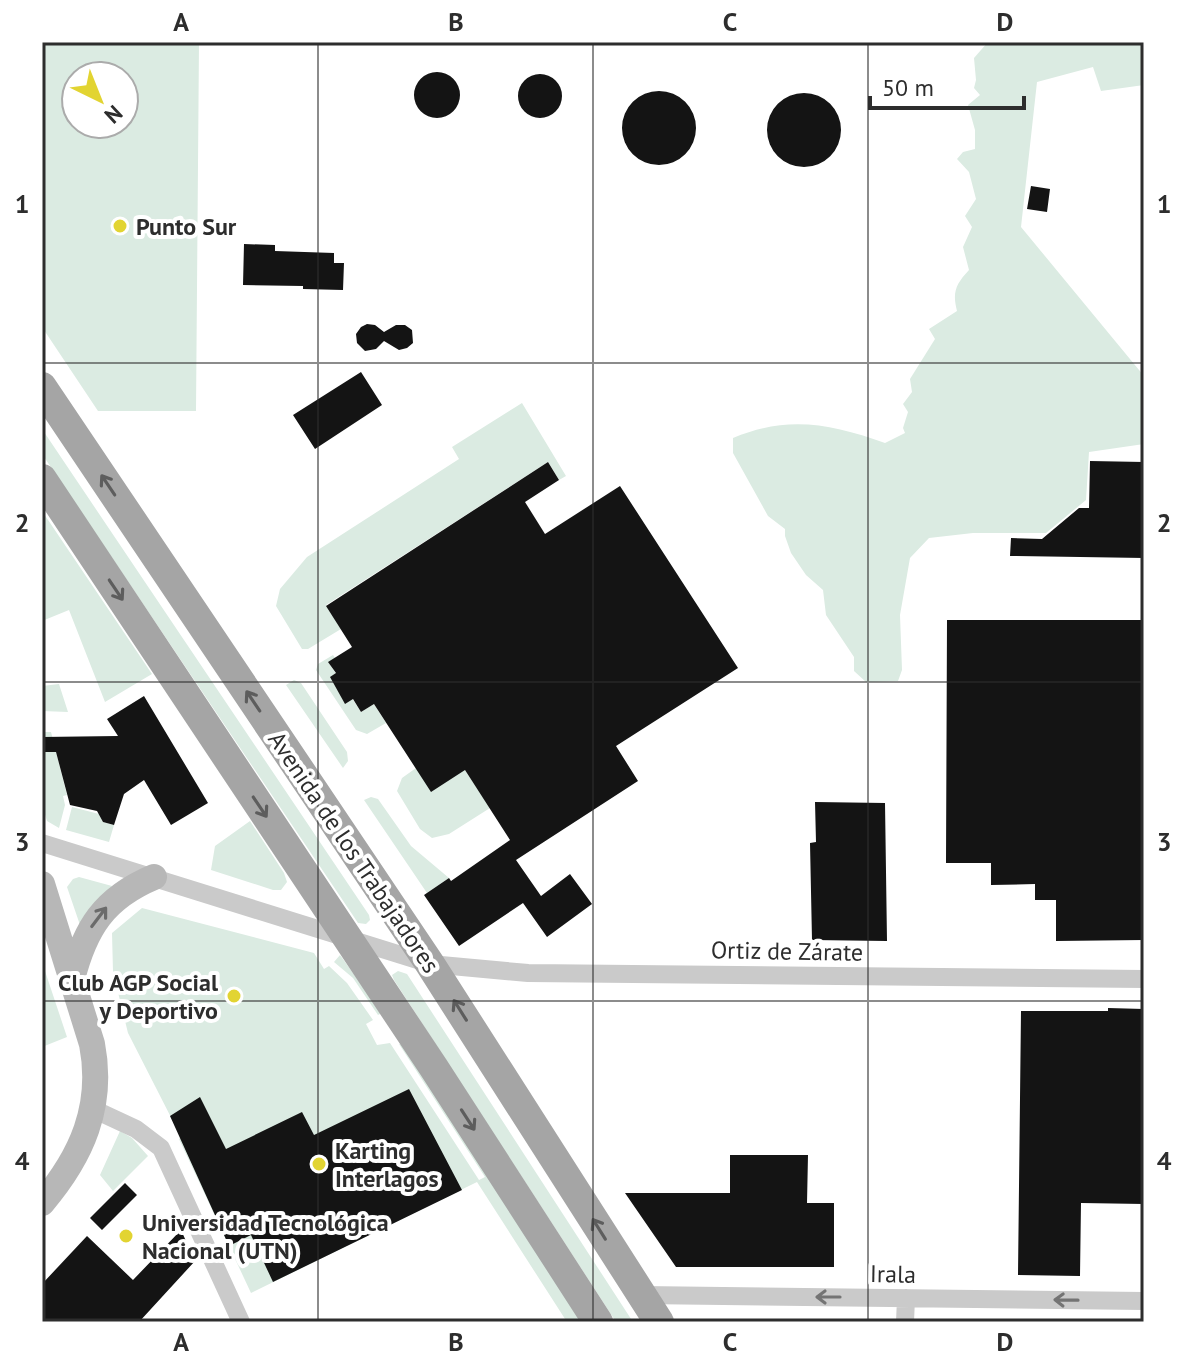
<svg xmlns="http://www.w3.org/2000/svg" width="1186" height="1364" font-family="'PT Sans',sans-serif">
<style>
.green{fill:#dbebe2;fill-rule:evenodd}
.building{fill:#141414}
.lines{fill:none;stroke-linecap:round;stroke-linejoin:round}
.street{stroke:#cacaca;stroke-width:18}
.secondary{stroke:#b7b7b7;stroke-width:26}
.primary{stroke:#a5a5a5;stroke-width:30}
.oneway{stroke:#5d5d5d}
.oneway2{stroke:#6b6b6b}
.oneway3{stroke:#747474}
.grid{fill:none;stroke:#2d2d2d;stroke-width:2;stroke-opacity:0.55}
.poi-dot{fill:#e2d432;stroke:#fff;stroke-width:3}
.labels{text-anchor:middle;dominant-baseline:central;stroke-width:8;stroke-linejoin:round;paint-order:stroke}
.poi-label{font-size:24px;font-weight:bold;fill:#2d2d2d;stroke:#fff;text-anchor:start}
.street-label{font-size:24px;fill:#2d2d2d;stroke:#fff}
.neatline{fill:none;stroke:#2d2d2d;stroke-width:3}
.grid-label{font-size:26px;text-anchor:middle;font-weight:bold;fill:#2d2d2d}
</style>
<rect width="100%" height="100%" fill="#fff"/>
<!-- green -->
<path class="green" d="M42,42h157l-3,369h-98l-56,-84zM76,76h48v48h-48z
M988,42h156v43l-43,6 -8,-24 -56,15 -16,145 123,149v68l-55,8 -3,48 -40,33h-73l-44,5 -19,20 -10,57 2,55 -4,11 -32,1 -12,-11v-14l-28,-42 -3,-25 -17,-15 -15,-22 -6,-17v-7l-17,-13 -35,-63v-15c55,-23 98,-14 152,5l20,-10 -2,-5 5,-16 -5,-8 9,-12 -2,-13 25,-40 -6,-10 28,-18c-5,-19 -1,-27 12,-41l-6,-23 9,-20 -7,-11 11,-17 -7,-27 -12,-13 6,-7 12,-3v-19l-7,-25 12,-10 -6,-7 2,-8 -2,-22z
M522,403l44,73 -7,4 -11,-18 -222,143 15,24 -33,20h-6l-26,-43 4,-17 27,-32 152,-98 -7,-12z
M42,429l327,486 1,5 -4,4 -8,-1 -6,-9 -310,-460z
M42,511l110,163 -47,28 -36,-92 -27,11z
M333,655l2,3 -6,5 32,49 13,-8 12,19 -19,11 -11,-4 -40,-60 2,-6z
M294,680l7,3 46,69 1,9 -5,7 -57,-83z
M59,684l9,28 -26,-1v-25z
M42,732h9l16,63 -4,1 2,9 -6,23 -12,-7 -5,-16z
M416,768l49,2 25,38 -41,26 -17,4 -12,-9 -23,-38 5,-13z
M371,797l7,2 33,47 38,32 -22,15 -63,-93z
M72,807l27,7 4,8 11,3 -5,17 -43,-12z
M250,821l34,52 3,9 -6,8h-8l-62,-20 4,-24z
M79,877l33,9 -32,39 -13,-38 6,-8z
M142,908l172,45 10,16 5,-3 18,17 26,37 -7,4 11,21 13,-2 89,137 6,-3 -86,-133 5,1 179,277h-16l-90,-140 -226,111 -72,-154 2,-2 -53,-104 -15,-61 -1,-39z
M340,955l42,58 -4,2 -25,-37 -19,-16z
M42,962l25,75 -25,10z
M398,971l9,3 226,348h-17l-222,-342 -2,-5z
M120,1131l12,7 16,18 -35,35 -13,-16z"/>
<!-- building -->
<path class="building" d="M414 95a23 23 0 1 1 46 0a23 23 0 1 1-46 0Z
M518 96a22 22 0 1 1 44 0a22 22 0 1 1-44 0Z
M622 128a37 37 0 1 1 74 0a37 37 0 1 1-74 0Z
M767 130a37 37 0 1 1 74 0a37 37 0 1 1-74 0Z
M1031,186l19,3 -3,23 -20,-3z
M244,244l31,1v6l59,2v10h10l-1,27 -40,-1v-3l-60,-1z
M367,324l8,1 9,7 12,-7h9l7,5 1,13 -6,5 -8,2 -15,-9 -8,8 -11,2 -8,-8 -1,-9 5,-7z
M361,372l21,33 -67,44 -22,-34z
M1090,461l54,1v96l-134,-2 1,-18 31,1 37,-31h10z
M548,462l11,18 -34,22 20,32 75,-48 118,182 -122,78 22,35 -122,79 25,36 29,-22 22,30 -45,33 -24,-34 -64,43 -35,-51 25,-17 2,3 59,-41 -45,-70 -34,22 -57,-88 -13,8 -8,-13 -8,5 -15,-27 6,-4 -8,-11 24,-15 -26,-41z
M947,620h197v179h-3v79h3v62l-88,1v-41h-21v-16l-44,1v-22h-45z
M144,696l64,107 -37,22 -27,-45 -20,14 -10,31 -11,-3 -6,-11 -27,-6 -14,-53h-14v-15l76,-1 -11,-17z
M815,802l70,1 2,138 -75,-1 -2,-97 6,-1z
M1108,1008l36,1v195l-63,-1 -1,73 -62,-1 3,-264h87z
M409,1089l53,101 -189,92 -22,-47 -22,11 -59,-130 30,-19 26,52 76,-37 12,23z
M730,1155h78l-1,48h27v64h-158l-51,-74h105z
M125,1183l12,12 -35,35 -12,-12z
M181,1230l14,31 -56,61h-97v-38l45,-48 46,44z"/>
<g class="lines">
<!-- street -->
<path class="street" d="M42,843l388,121 98,9 616,6
M93,1109l43,20 25,19 80,174
M641,1295l503,6
M905,1322l1,-24"/>
<!-- secondary -->
<path class="secondary" d="M42,884l50,160c12,62 -10,112 -50,159
M72,979c13,-51 32,-81 82,-102"/>
<!-- primary -->
<path class="primary" d="M42,387l388,577 229,358
M42,479l392,589 164,254"/>
</g>
<!-- one-way arrows -->
<defs><path id="oneway-shaft" d="M-6 0H5M1.5-3L5.5 0L1.5 3" fill="none" stroke-width="1.6" stroke-linecap="round" stroke-linejoin="round" transform="scale(2)"/></defs>
<g class="oneway">
<use href="#oneway-shaft" transform="translate(108 485) rotate(-124)"/>
<use href="#oneway-shaft" transform="translate(116 590) rotate(56)"/>
<use href="#oneway-shaft" transform="translate(253 701) rotate(-124)"/>
<use href="#oneway-shaft" transform="translate(260 807) rotate(56)"/>
<use href="#oneway-shaft" transform="translate(460 1010) rotate(-122)"/>
<use href="#oneway-shaft" transform="translate(468 1120) rotate(57)"/>
<use href="#oneway-shaft" transform="translate(599 1229) rotate(-122)"/>
</g>
<use class="oneway2" href="#oneway-shaft" transform="translate(99 917) rotate(-53)"/>
<g class="oneway3">
<use href="#oneway-shaft" transform="translate(828 1297) rotate(-180)"/>
<use href="#oneway-shaft" transform="translate(1066 1300) rotate(-179)"/>
</g>
<!-- grid -->
<path class="grid" d="M318,42v1280M593,42v1280M868,42v1280M42,363h1102M42,682h1102M42,1001h1102"/>
<!-- markers -->
<g class="poi-dot">
<circle cx="120" cy="226" r="8"/>
<circle cx="234" cy="996" r="8"/>
<circle cx="319" cy="1164" r="8"/>
<circle cx="126" cy="1236" r="8"/>
</g>
<g class="labels">
<!-- poi labels -->
<g class="poi-label">
<text x="136" y="226">Punto Sur</text>
<text x="218" y="982" text-anchor="end">Club AGP Social<tspan x="218" dy="28">y Deportivo</tspan></text>
<text x="335" y="1150">Karting<tspan x="335" dy="28">Interlagos</tspan></text>
<text x="142" y="1222">Universidad Tecnológica<tspan x="142" dy="28">Nacional (UTN)</tspan></text>
</g>
<!-- street labels -->
<g class="street-label">
<text transform="translate(354 852) rotate(56)">Avenida de los Trabajadores</text>
<text transform="translate(787 951) rotate(1)">Ortiz de Zárate</text>
<text transform="translate(893 1274) rotate(1)">Irala</text>
</g>
</g>
<!-- border -->
<rect width="1186" height="1364" fill="none" stroke="#ffffff" stroke-width="88"/>
<!-- north arrow -->
<g transform="translate(100 100) rotate(137)"><circle r="38" fill="#ffffff" stroke="#ababab" stroke-width="2"/>
<path d="M0-6L14 30L0 20L-14 30Z" fill="#e2d432"/>
<text y="-12" font-size="22" font-weight="bold" text-anchor="middle" fill="#2d2d2d">N</text>
</g>
<!-- scale -->
<path d="M870 96v12h154v-12" fill="none" stroke="#2d2d2d" stroke-width="4"/>
<text x="882" y="96" font-size="24" fill="#2d2d2d" stroke="#ffffff" stroke-width="6" paint-order="stroke">50 m</text>
<rect x="44" y="44" width="1098" height="1276" class="neatline"/>
<g class="grid-label">
<text x="181" y="31">A</text>
<text x="456" y="31">B</text>
<text x="730" y="31">C</text>
<text x="1005" y="31">D</text>
<text x="22" y="213">1</text>
<text x="1164" y="213">1</text>
<text x="22" y="532">2</text>
<text x="1164" y="532">2</text>
<text x="22" y="851">3</text>
<text x="1164" y="851">3</text>
<text x="22" y="1170">4</text>
<text x="1164" y="1170">4</text>
<text x="181" y="1351">A</text>
<text x="456" y="1351">B</text>
<text x="730" y="1351">C</text>
<text x="1005" y="1351">D</text>
</g>
</svg>
